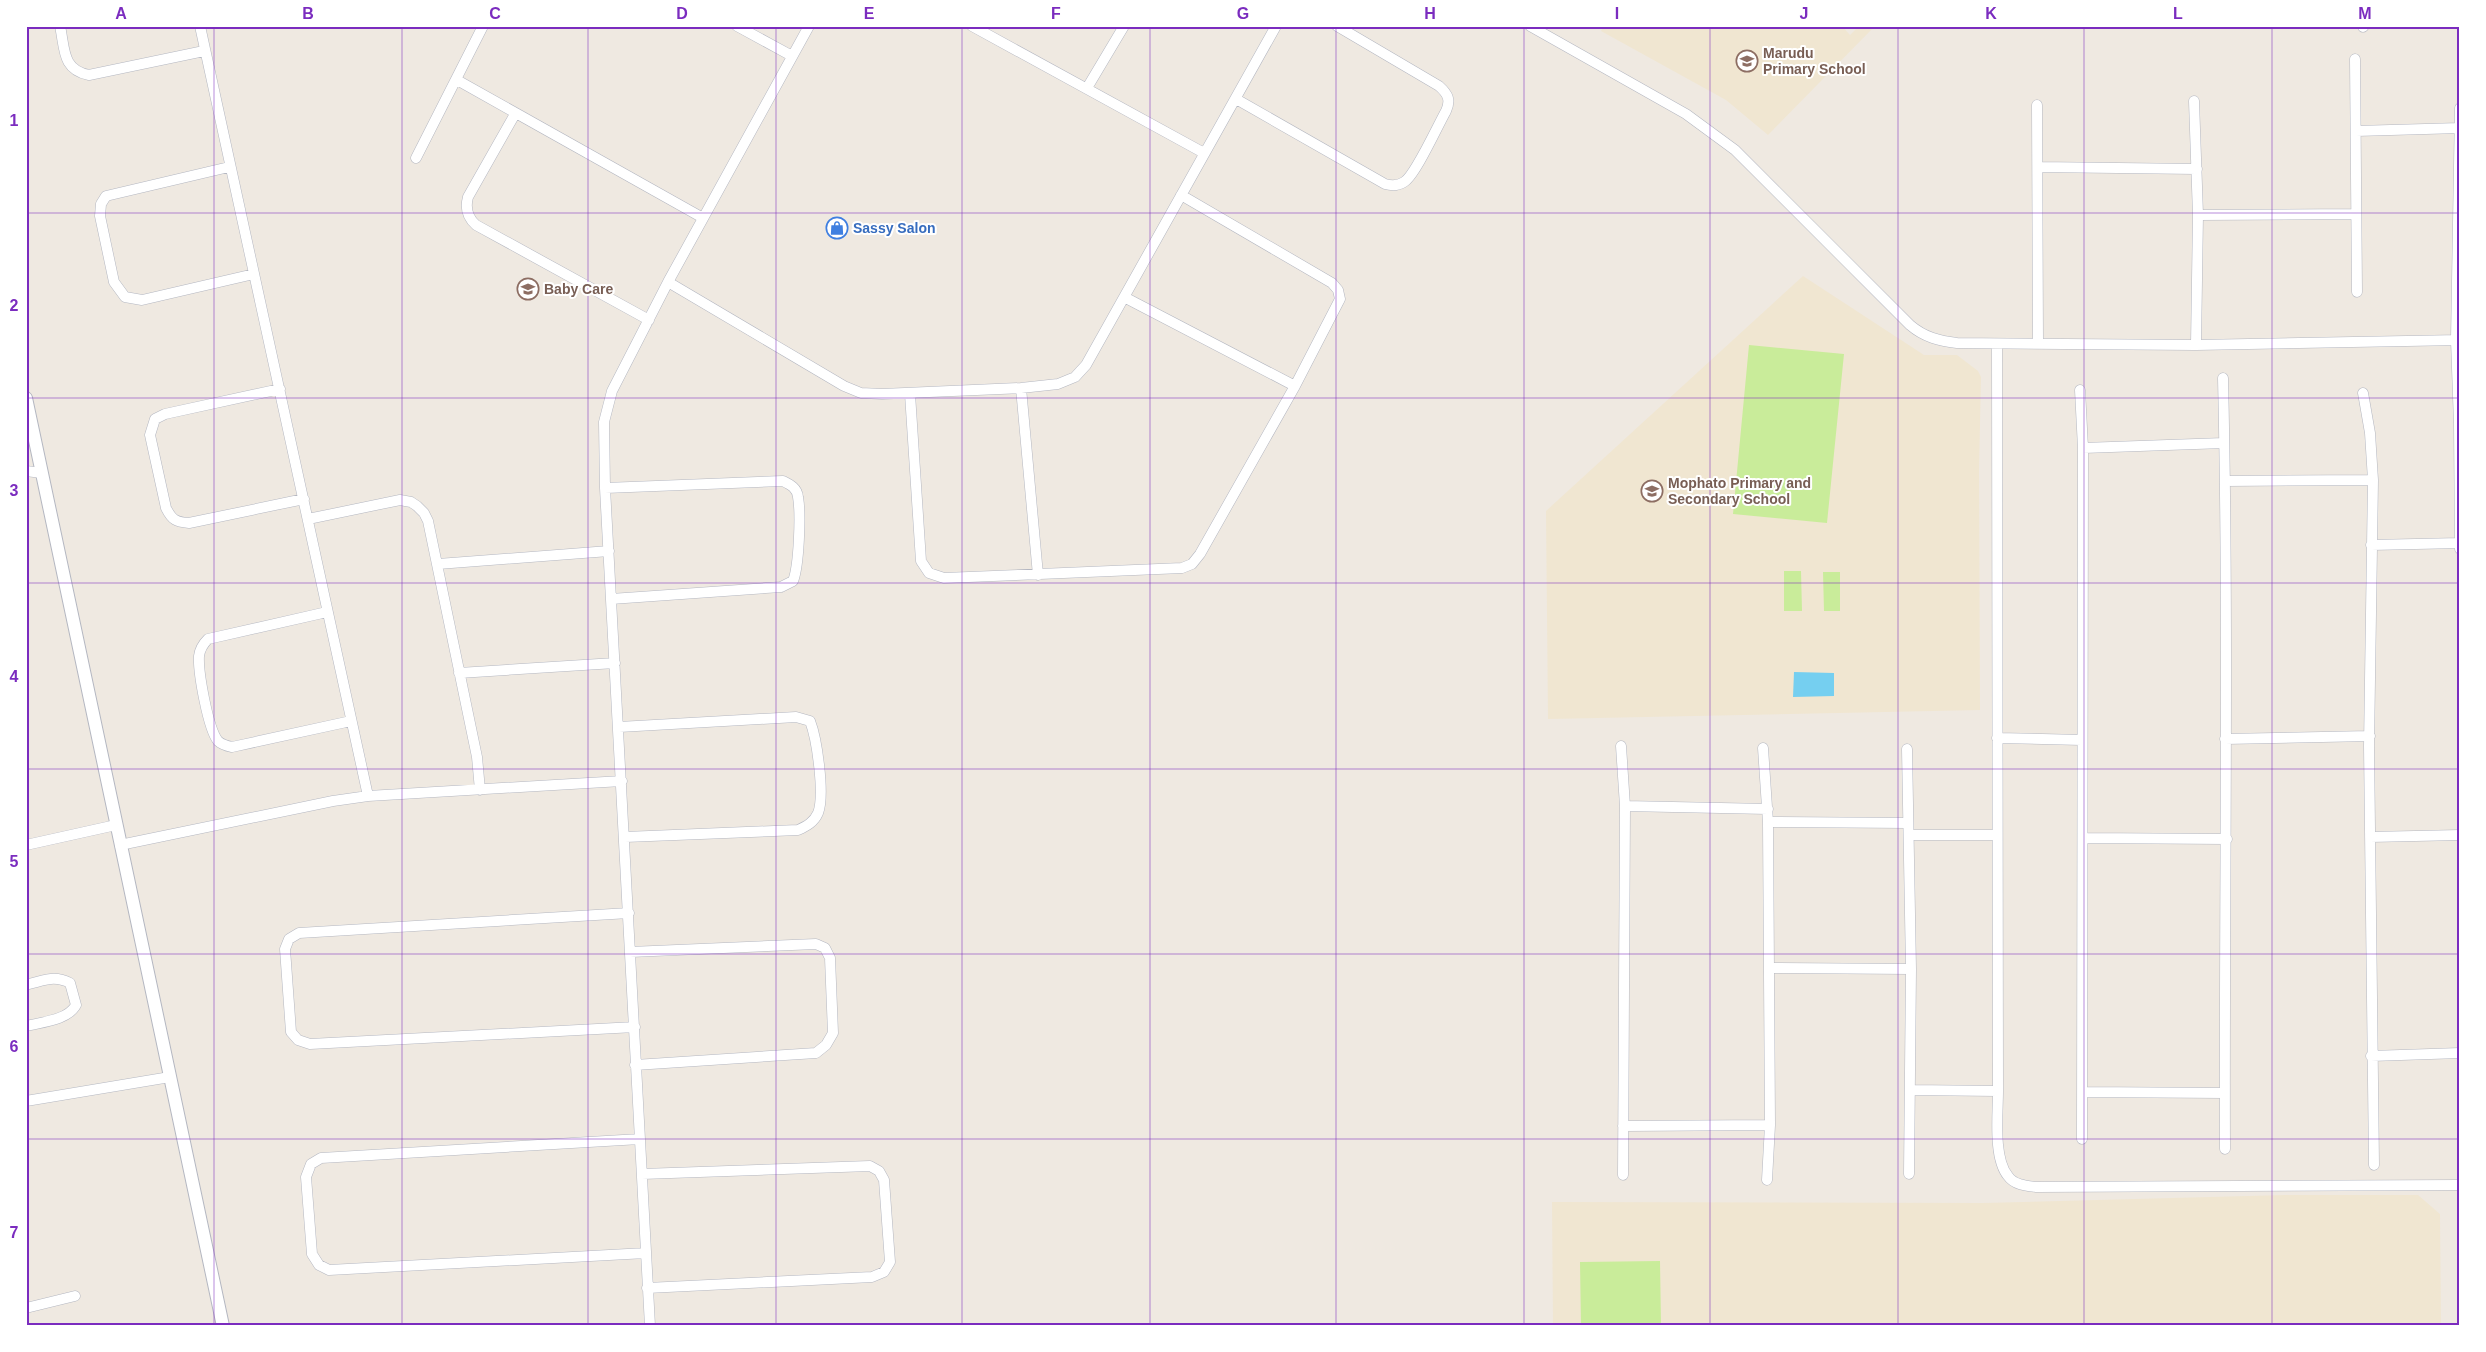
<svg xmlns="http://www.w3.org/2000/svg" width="2486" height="1352" font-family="Arial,sans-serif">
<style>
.education{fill:#f0e6d1}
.pitch{fill:#c9ec9a}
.water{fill:#75cff0}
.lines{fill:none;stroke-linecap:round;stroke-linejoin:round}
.minor-casing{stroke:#b4b7c1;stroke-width:11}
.tertiary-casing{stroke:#b4b7c1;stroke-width:14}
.minor{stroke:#fff;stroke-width:10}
.tertiary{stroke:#fff;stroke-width:12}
.grid{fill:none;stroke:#7b2cbf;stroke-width:1;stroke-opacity:0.55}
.labels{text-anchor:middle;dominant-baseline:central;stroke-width:4;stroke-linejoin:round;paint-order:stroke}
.education-label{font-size:14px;font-weight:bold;fill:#785e54;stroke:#fff;text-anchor:start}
.shop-label{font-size:14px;font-weight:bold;fill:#366cbe;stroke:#fff;text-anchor:start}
.neatline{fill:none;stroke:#7b2cbf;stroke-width:2}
.grid-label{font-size:16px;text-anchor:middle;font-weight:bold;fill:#7b2cbf}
</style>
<rect width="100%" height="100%" fill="#efe9e1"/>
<!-- education -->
<path class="education" d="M1604,26h238l8,9 9,-9h16l-107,109 -42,-35 -125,-69z
M1803,276l121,79h33l21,16 3,6 -2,94 1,239 -432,9 -2,-208z
M2285,1195h133l22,19 1,112h-888l-1,-124 431,1z"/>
<!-- pitch -->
<path class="pitch" d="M1749,345l95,9 -17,169 -94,-9z
M1784,571h17l1,40h-18z
M1823,572h17v39h-16z
M1660,1261l1,65h-80l-1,-64z"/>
<!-- water -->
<path class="water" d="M1794,672l40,1v23l-41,1z"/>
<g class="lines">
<!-- minor casing -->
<g class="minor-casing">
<path id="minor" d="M60,26c5,23 2,44 29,49l115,-24
M200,26l168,770
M737,26l55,30
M972,26l232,127
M1530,26l156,88 49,36 175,175c14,12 29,16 47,18l239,2 264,-5
M2363,27l1,-1
M2355,59l2,233
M457,80l246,138
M1087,88l37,-62
M1236,99l149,85c7,2 13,2 19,-2 11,-6 34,-57 42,-71 5,-11 2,-17 -7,-25l-102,-60
M2194,101l4,114 -2,130
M2037,105l1,239
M2460,108l-4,232 3,83 1,126
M515,114l-47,83c-3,11 -1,20 8,28l173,95
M2356,131l104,-3
M416,158l67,-132
M229,167l-123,29 -5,8 -1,12 14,66 11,15 17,3 112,-26
M2038,167l159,2
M2198,215l158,-1
M668,282l176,104 17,7 21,1 139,-6 37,-4 17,-7 11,-12 190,-339
M1124,297l171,89
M1997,344l1,747c0,23 -5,67 10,85 6,9 19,10 28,11l424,-2
M2223,378c6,257 1,514 2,771
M1021,388l17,187
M280,389l-115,25 -10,5 -5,16 16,73c6,12 10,14 23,15l115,-24
M2080,390l3,58 -1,691
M2363,393l7,40 3,47 -4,266 5,419
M910,394l11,167 8,12 15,5 238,-10 10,-4 8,-10 95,-168 45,-87 -2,-9 -6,-7 -151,-88
M2083,448l141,-5
M26,471l16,2
M2225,481l148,-1
M605,488l178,-7c8,4 14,7 15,16 3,17 1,69 -5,84l-12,6 -170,12
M308,519l92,-19 11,2 6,4 7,7 4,8 49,236 3,33
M2371,545l89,-2
M438,564l171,-13
M327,612l-119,27c-5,5 -8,9 -9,17 -1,16 9,73 19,85 4,4 9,5 14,6l119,-26
M459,673l156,-10
M619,727l177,-10 14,4c7,18 15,74 8,92 -4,9 -11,13 -20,17l-173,7
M1997,738l85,2
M2225,739l145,-3
M1621,746l4,60 -2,369
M1763,748l5,74 2,303 -3,55
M1907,749l4,220 -2,205
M1625,806l143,3
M1768,822l140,1
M1909,835h88
M2370,837l90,-2
M2084,838l143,1
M26,845l90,-20
M120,845l213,-44 35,-5 254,-15
M629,913l-330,20 -10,6 -4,10 6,83 7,8 12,4 325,-17
M630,952l186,-8 9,4 5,10 3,75 -7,12 -10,8 -181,12
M1769,968l142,1
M26,985c17,-5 29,-10 44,-2l6,22c-8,15 -34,17 -50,21
M2371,1056l89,-3
M1910,1090l88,1
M2083,1092l142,1
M26,1101l144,-24
M1623,1126l147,-1
M640,1139l-319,19 -10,6 -5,13 6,77 7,11 10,5 317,-17
M642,1174l228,-8 9,5 5,9 6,82 -6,10 -12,5 -225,11
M26,1308l49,-12
M650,1326l-45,-838 -1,-66 8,-31 56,-109 141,-256"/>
</g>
<!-- tertiary casing -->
<g class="tertiary-casing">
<path id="tertiary" d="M26,398l197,928"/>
</g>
<!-- minor -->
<use href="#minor" class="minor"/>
<!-- tertiary -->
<use href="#tertiary" class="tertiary"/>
</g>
<!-- grid -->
<path class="grid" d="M214,26v1300M402,26v1300M588,26v1300M776,26v1300M962,26v1300M1150,26v1300M1336,26v1300M1524,26v1300M1710,26v1300M1898,26v1300M2084,26v1300M2272,26v1300M26,213h2434M26,398h2434M26,583h2434M26,769h2434M26,954h2434M26,1139h2434"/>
<!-- icons -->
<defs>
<g id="school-ring" transform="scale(1.125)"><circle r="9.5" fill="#fff" stroke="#8d6e63" stroke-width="1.5"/><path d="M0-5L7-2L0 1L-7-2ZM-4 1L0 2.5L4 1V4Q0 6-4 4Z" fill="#8d6e63"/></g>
<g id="shop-ring" transform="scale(1.125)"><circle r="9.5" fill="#fff" stroke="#3f7fe0" stroke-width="1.5"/><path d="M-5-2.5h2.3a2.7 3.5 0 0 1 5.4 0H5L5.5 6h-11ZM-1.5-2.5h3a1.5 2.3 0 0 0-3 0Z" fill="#3f7fe0"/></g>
</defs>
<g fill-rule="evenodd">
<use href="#school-ring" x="1747" y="61"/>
<use href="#shop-ring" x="837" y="228"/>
<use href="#school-ring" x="528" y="289"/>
<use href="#school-ring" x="1652" y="491"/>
</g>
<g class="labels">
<!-- education labels -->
<g class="education-label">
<text x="1763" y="53">Marudu<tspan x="1763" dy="16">Primary School</tspan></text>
<text x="544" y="289">Baby Care</text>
<text x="1668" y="483">Mophato Primary and<tspan x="1668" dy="16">Secondary School</tspan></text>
</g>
<!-- shop labels -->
<g class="shop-label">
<text x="853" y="228">Sassy Salon</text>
</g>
</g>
<!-- border -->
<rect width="2486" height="1352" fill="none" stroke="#ffffff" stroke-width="55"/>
<rect x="28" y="28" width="2430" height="1296" class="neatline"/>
<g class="grid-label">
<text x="121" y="19">A</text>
<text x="308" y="19">B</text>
<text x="495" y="19">C</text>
<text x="682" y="19">D</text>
<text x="869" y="19">E</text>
<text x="1056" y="19">F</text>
<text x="1243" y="19">G</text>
<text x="1430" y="19">H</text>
<text x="1617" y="19">I</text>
<text x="1804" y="19">J</text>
<text x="1991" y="19">K</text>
<text x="2178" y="19">L</text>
<text x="2365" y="19">M</text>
<text x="14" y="126">1</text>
<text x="14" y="311">2</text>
<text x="14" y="496">3</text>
<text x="14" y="682">4</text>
<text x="14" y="867">5</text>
<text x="14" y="1052">6</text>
<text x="14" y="1238">7</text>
</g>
</svg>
